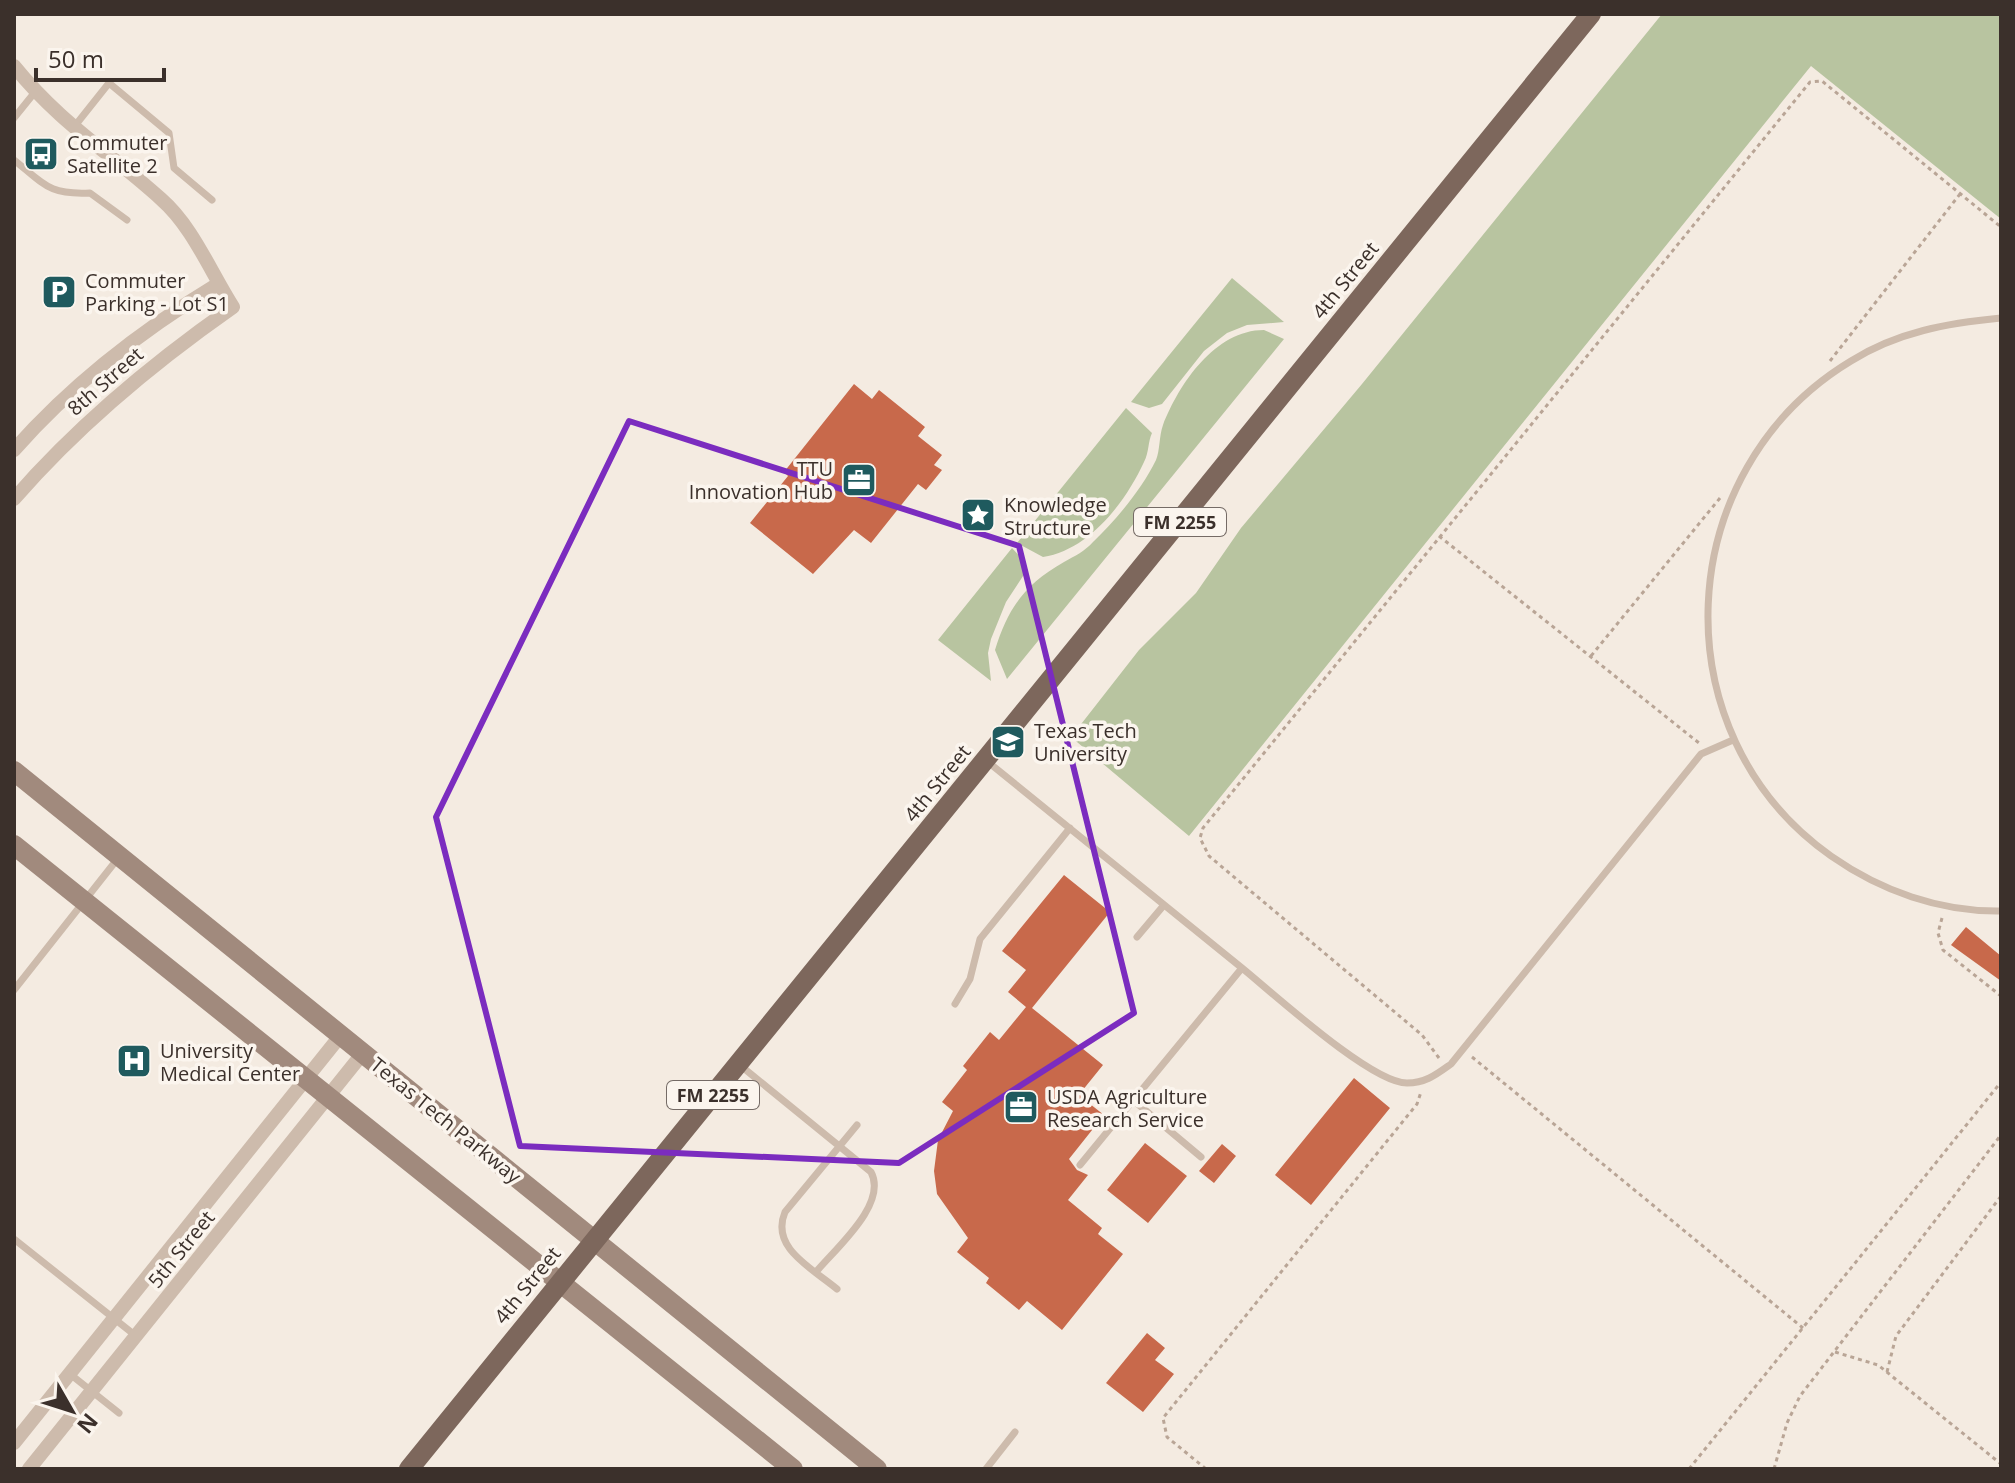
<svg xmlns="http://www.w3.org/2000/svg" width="2015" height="1483" font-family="'Open Sans',sans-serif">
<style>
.green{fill:#b8c4a0}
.building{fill:#c8694b}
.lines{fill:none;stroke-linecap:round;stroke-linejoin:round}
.path{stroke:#b9a596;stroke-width:3;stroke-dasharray:4 4;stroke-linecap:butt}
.lane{stroke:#cdbbac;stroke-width:7}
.street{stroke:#cdbbac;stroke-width:14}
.secondary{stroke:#a18a7d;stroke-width:20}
.primary{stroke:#7d675c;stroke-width:20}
.marked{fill:none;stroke:#7b2cbf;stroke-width:6;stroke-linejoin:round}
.labels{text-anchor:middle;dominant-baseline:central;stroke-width:7;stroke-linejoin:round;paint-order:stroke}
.shield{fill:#fbf5ee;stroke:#756b66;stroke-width:2}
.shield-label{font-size:18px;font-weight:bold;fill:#3b302b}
.poi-label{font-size:20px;fill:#3b302b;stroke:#fbf5ee;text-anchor:start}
.street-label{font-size:20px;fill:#3b302b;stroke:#fbf5ee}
</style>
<rect width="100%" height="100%" fill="#f4ebe1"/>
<!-- green -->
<path class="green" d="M1662,14h339v205l-190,-153 -622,770 -118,-99 68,-87 57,-57 45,-65 121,-144z
M1232,278l52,44 -37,3 -20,8 -23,18 -42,53 -13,4 -18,-6z
M1264,330l20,9 -277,340 -12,-29c13,-42 30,-66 69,-88 11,-6 21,-11 29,-20 23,-22 49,-53 63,-82 4,-9 3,-24 7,-35 16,-41 52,-95 101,-95z
M1126,408l26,25c-4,8 -3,20 -8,29 -19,41 -55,88 -101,95l-26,-14z
M1012,548l11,12 2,13 -19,29 -15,37 -3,14 3,28 -53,-41z"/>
<!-- building -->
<path class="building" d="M854,384l18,15 7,-9 46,37 -7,9 24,19 -8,10 8,5 -16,20 -8,-6 -47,59 -17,-13 -41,44 -63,-51 38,-47 -4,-4z
M1064,875l46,37 -78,96 71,57 -21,26 6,5 -3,4 19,15 -35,44 8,11 11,5 -20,25 34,28 -4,6 25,20 -61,76 -35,-29 -8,9 -33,-27 3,-5 -32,-26 11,-14 -31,-44 -3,-23 4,-31 15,-29 -11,-9 25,-32 -4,-4 27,-34 9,8 27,-33 -18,-15 18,-22 -24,-19z
M1966,927l35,29v25l-50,-36z
M1354,1078l36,30 -79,97 -36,-30z
M1145,1143l42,33 -39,47 -41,-33z
M1222,1144l14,12 -22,27 -15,-12z
M1147,1333l18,15 -10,12 19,14 -31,38 -37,-29z"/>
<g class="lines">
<!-- path -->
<path class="path" d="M1830,361l130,-167
M1439,536l260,207
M1591,656l129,-158
M1942,918l-4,15 5,17 58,46
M1472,1057l331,271
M1439,1058l-17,-23 -213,-179 -9,-18 3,-10 607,-746 12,-1 179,146
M1835,1352l43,13 123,99
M1887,1372l9,-36 105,-140
M1206,1469l-39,-32 -4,-19 254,-314 4,-12
M1689,1469l312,-387
M1774,1469l13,-46 13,-27 201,-261"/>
<!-- lane -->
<path class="lane" d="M14,118l21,-26
M74,127l35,-44 60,50 5,35 38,32
M14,160c31,25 35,35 76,33l37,27
M2001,318c-53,5 -104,14 -150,43 -181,109 -193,373 -20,495 50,35 109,56 170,55
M988,762l254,206 -162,197
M1137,937l27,-32
M1242,968c32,26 129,115 165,115 19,0 30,-9 44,-19l250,-310 32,-14
M14,990l105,-133
M955,1004l15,-25 10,-40 90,-111
M741,1066l130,106c17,32 -35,76 -55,100
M1133,1100l68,57
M14,1239l122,97
M837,1289c-25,-21 -67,-41 -52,-77l72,-87
M70,1374l49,39
M986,1469l29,-37"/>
<!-- street -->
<path class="street" d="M14,66c47,58 94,85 147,133 32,28 49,72 72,108 -80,56 -154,117 -219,192
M14,450c59,-67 128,-120 204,-166
M14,1443l327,-408
M29,1469l334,-416"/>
<!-- secondary -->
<path class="secondary" d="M14,771l863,698
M14,845l779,624"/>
<!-- primary -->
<path class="primary" d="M409,1469l1182,-1455"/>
</g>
<!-- marked area -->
<path class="marked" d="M629,421l390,125 115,467 -235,150 -379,-17 -84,-329z"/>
<!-- icons -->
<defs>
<g id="bus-square" transform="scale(1.8)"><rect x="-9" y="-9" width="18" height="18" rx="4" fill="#1f5a5e" stroke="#fbf5ee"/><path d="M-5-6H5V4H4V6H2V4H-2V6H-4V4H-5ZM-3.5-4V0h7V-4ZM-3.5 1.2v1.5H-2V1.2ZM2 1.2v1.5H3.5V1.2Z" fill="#fff"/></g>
<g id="parking-square" transform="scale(1.8)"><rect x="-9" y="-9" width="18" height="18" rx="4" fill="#1f5a5e" stroke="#fbf5ee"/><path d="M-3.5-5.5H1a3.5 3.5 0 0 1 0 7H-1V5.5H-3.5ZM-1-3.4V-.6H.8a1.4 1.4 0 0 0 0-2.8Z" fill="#fff"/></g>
<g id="office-square" transform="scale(1.8)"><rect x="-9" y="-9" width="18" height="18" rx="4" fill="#1f5a5e" stroke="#fbf5ee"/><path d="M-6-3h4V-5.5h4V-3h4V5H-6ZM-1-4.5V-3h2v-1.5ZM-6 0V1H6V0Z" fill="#fff"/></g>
<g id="sight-square" transform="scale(1.8)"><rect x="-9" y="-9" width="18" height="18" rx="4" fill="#1f5a5e" stroke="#fbf5ee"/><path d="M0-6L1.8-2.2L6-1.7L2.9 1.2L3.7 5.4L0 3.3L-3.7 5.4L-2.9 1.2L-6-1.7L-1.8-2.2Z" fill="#fff"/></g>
<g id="university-square" transform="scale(1.8)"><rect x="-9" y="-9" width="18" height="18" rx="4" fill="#1f5a5e" stroke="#fbf5ee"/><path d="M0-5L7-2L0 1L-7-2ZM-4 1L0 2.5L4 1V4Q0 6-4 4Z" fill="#fff"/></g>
<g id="hospital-square" transform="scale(1.8)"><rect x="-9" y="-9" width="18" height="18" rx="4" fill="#1f5a5e" stroke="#fbf5ee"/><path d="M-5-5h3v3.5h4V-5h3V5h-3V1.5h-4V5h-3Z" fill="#fff"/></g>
</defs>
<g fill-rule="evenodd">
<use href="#bus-square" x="41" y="154"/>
<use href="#parking-square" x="59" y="292"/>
<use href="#office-square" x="859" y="480"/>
<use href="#sight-square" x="978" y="515"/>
<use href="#university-square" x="1008" y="742"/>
<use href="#hospital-square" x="134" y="1061"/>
<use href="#office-square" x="1021" y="1107"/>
</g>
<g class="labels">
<!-- shield labels -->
<g class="shield">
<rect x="1134" y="508" width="92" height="28" rx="6"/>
<rect x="667" y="1081" width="92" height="28" rx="6"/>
</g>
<g class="shield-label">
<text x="1180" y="522">FM 2255</text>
<text x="713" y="1095">FM 2255</text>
</g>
<!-- poi labels -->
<g class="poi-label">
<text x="67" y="142">Commuter<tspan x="67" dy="23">Satellite 2</tspan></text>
<text x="85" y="280">Commuter<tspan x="85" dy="23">Parking - Lot S1</tspan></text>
<text x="833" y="468" text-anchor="end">TTU<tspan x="833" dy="23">Innovation Hub</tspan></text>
<text x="1004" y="504">Knowledge<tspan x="1004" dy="23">Structure</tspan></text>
<text x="1034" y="730">Texas Tech<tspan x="1034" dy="23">University</tspan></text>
<text x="160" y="1050">University<tspan x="160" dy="23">Medical Center</tspan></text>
<text x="1047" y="1096">USDA Agriculture<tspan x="1047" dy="23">Research Service</tspan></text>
</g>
<!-- street labels -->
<g class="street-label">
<text transform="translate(1345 280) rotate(-51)">4th Street</text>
<text transform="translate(105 381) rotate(-41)">8th Street</text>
<text transform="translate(937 783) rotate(-51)">4th Street</text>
<text transform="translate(446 1120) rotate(39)">Texas Tech Parkway</text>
<text transform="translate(181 1249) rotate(-51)">5th Street</text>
<text transform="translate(527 1285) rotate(-51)">4th Street</text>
</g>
</g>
<!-- border -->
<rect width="2015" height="1483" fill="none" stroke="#3b302b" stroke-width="32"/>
<!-- north arrow -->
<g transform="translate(72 1411) rotate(129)" stroke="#fbf5ee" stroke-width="6" paint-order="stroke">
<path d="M0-6L14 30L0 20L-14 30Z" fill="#3b302b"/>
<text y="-12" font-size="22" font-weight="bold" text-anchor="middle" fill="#3b302b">N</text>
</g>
<!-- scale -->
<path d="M36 68v12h128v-12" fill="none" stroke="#3b302b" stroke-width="4"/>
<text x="48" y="68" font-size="24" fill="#3b302b" stroke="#fbf5ee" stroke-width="6" paint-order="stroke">50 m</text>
</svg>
